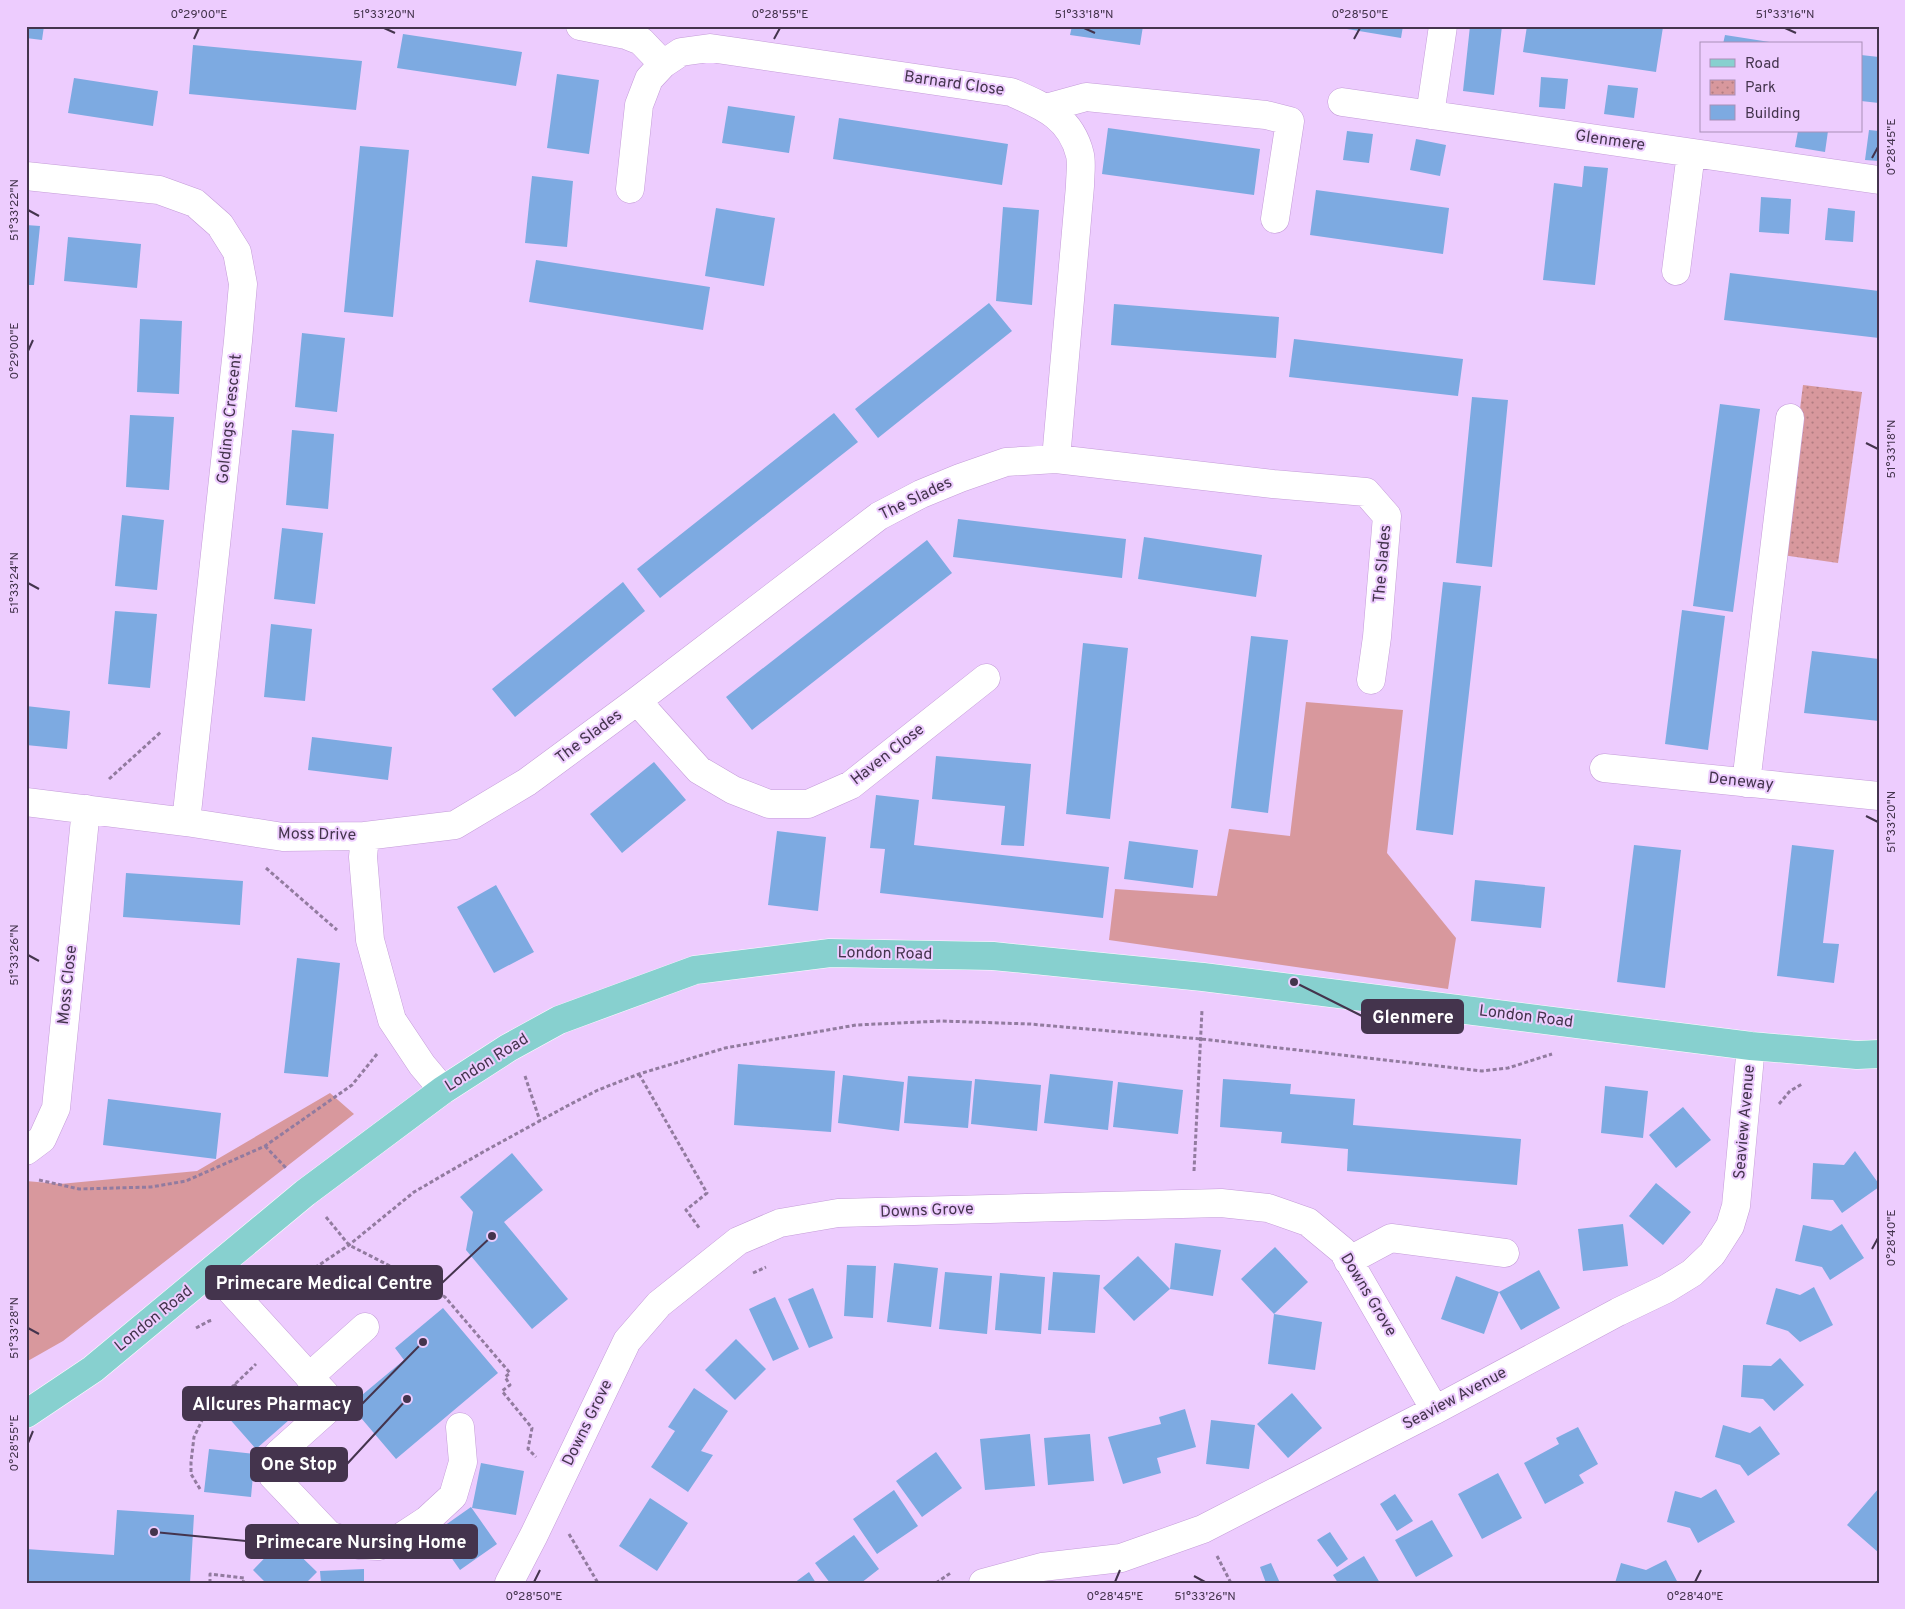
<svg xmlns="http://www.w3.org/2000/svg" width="1905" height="1609" font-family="Overpass,sans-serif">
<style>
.grass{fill:#d8989d}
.park{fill:url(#park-dots)}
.building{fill:#7daae1}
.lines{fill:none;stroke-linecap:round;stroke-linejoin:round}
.minor-casing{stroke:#c49cd8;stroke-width:29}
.major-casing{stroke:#fff;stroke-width:29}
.path{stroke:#927b9f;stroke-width:3;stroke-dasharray:4 2.5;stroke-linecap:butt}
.minor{stroke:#fff;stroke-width:28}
.major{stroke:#87d0cf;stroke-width:28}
.ticks{fill:none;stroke:#44344d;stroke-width:2}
.labels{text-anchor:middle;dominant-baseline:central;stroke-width:4;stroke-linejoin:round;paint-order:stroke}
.street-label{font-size:16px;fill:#44344d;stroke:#edccfe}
.leader{fill:none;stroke:#44344d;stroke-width:2}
.callout-dot{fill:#44344d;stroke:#edccfe;stroke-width:2}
.callout{fill:#44344d;stroke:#44344d;stroke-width:2}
.callout-label{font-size:18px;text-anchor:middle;font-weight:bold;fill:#fff}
.neatline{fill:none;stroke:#44344d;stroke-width:2}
.ticks-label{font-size:12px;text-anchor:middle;fill:#44344d}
</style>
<defs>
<pattern id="park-dots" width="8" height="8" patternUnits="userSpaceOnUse" patternTransform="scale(1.25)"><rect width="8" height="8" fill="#d8989d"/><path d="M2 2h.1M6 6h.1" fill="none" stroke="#b17d82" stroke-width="1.8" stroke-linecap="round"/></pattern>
</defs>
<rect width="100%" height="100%" fill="#edccfe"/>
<!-- grass -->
<path class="grass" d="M1306,702l97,8 -16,143 69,85 -8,51 -339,-49 6,-51 102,7 12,-67 61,7z
M330,1093l24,21 -291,227 -37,21v-181l34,3 137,-13z"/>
<!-- park -->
<path class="park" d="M1803,385l59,7 -24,171 -56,-8z"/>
<!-- building -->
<path class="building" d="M26,26h18l-2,14 -16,-2z
M1072,26h71l-3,19 -70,-10z
M1329,26h74l-2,12z
M1470,26h32l-8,69 -31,-4z
M1527,26l136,1 -7,45 -133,-20z
M403,34l119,18 -6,34 -119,-18z
M1725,35l51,8v1h-53z
M193,45l169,16 -6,49 -167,-16z
M1861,55l18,2v46l-18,-2z
M557,74l42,6 -10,74 -42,-6z
M1541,77l27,2 -3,30 -26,-2z
M74,78l84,13 -5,35 -85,-13z
M1608,85l30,3 -4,30 -30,-4z
M728,106l67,10 -6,37 -67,-10z
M839,118l169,26 -6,41 -169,-26z
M1108,128l152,21 -6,46 -152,-21z
M1869,130l10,1v30l-14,-1z
M1347,131l26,3 -4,29 -26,-3z
M1798,131h30l-3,21 -30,-5z
M1416,139l30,6 -6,31 -30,-6z
M360,146l49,4 -16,167 -49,-5z
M1584,166l24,2 -13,117 -52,-5 11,-97 28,4z
M532,176l41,5 -6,66 -42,-4z
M1316,190l133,18 -6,46 -133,-19z
M1761,197l30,2 -2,35 -30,-2z
M1003,207l36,3 -7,95 -36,-4z
M716,208l59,10 -11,68 -59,-10z
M1828,208l27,3 -2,31 -28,-2z
M26,225l14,1 -6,59h-8z
M68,237l73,7 -4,44 -73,-7z
M536,260l174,27 -7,43 -174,-28z
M1730,273l149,18v47l-155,-18z
M989,303l23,28 -134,107 -23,-29z
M1114,304l165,13 -3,41 -165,-13z
M140,319l42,2 -3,73 -42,-2z
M302,333l43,5 -8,74 -42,-5z
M1294,339l169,20 -5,37 -169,-19z
M1472,397l36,3 -16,167 -36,-4z
M1720,404l40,5 -27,203 -40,-6z
M834,413l24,29 -198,156 -23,-29z
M130,415l44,2 -5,73 -43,-3z
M292,430l42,4 -6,75 -42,-4z
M122,515l42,5 -7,70 -42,-4z
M958,519l168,20 -4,39 -169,-21z
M282,528l41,5 -8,71 -41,-5z
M1144,537l118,18 -6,42 -118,-18z
M927,540l25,33 -200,157 -26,-33z
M623,582l22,29 -130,106 -23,-28z
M1443,582l38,4 -28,249 -37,-5z
M1682,610l43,6 -17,134 -43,-6z
M115,611l42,3 -7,74 -42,-4z
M271,624l41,5 -7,72 -41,-4z
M1251,636l37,4 -20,173 -37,-5z
M1083,643l45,5 -18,171 -44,-5z
M1812,651l67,8v62l-75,-8z
M26,706l44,5 -3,38 -41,-4z
M312,737l80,10 -4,33 -80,-10z
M936,756l95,8 -7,82 -23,-1 4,-39 -73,-7z
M654,762l32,38 -64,53 -32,-39z
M876,795l43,5 -5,45 195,22 -6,51 -223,-25 5,-44 -15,-1z
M777,831l49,6 -8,74 -50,-6z
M1129,841l69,9 -5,38 -69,-9z
M1634,845l47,5 -16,138 -48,-6z
M1792,845l42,5 -11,93 16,1 -5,39 -57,-7z
M26,865h3l-1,13h-2z
M126,873l117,8 -3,44 -117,-8z
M1475,880l70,7 -4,41 -70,-7z
M496,885l38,67 -40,21 -37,-66z
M297,958l43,5 -12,114 -44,-4z
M738,1064l97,7 -4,61 -97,-7z
M1050,1074l63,7 -5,49 -64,-7z
M843,1075l61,7 -5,49 -61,-8z
M908,1076l64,5 -4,47 -64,-5z
M975,1079l66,6 -4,46 -66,-7z
M1223,1079l68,5 -1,10 65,5 -2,26 168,14 -4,46 -170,-14 1,-22 -67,-6 1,-11 -62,-5z
M1118,1082l65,8 -5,44 -65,-7z
M1605,1086l43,5 -5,47 -42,-5z
M108,1099l113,14 -5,46 -113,-14z
M1683,1107l28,33 -35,28 -27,-33z
M1855,1151l24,33v3l-37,26 -9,-13 -22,-1 2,-36 31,2z
M512,1153l31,37 -39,32 64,77 -36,30 -66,-79 7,-38 -13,-15z
M1656,1183l35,29 -28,33 -34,-29z
M1623,1224l5,42 -45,5 -5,-42z
M1842,1224l22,34 -34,22 -8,-13 -27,-6 8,-36 28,6z
M1175,1243l46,7 -8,46 -43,-7z
M1275,1247l33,35 -34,32 -33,-35z
M1138,1256l32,33 -36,32 -31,-33z
M894,1263l44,5 -7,59 -44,-5z
M847,1265l29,1 -3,52 -29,-2z
M1539,1270l21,38 -39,22 -22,-38 -15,42 -43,-15 15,-43 43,16z
M945,1272l47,4 -5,58 -48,-5z
M1053,1272l47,3 -5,58 -47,-3z
M1000,1273l45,4 -4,57 -46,-4z
M1814,1287l19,38 -33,17 -12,-11 -22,-7 10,-36 24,7z
M813,1288l20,50 -24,10 -21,-49z
M775,1297l24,52 -26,12 -24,-52z
M443,1308l55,65 -102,86 -46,-54 54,-45 -9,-12z
M1274,1314l48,8 -7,48 -47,-6z
M736,1339l30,30 -31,31 -30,-30z
M1780,1358l24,27 -30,26 -11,-12 -22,-2 2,-32 28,1z
M260,1387l29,33 -33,29 -29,-33z
M694,1388l34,23 -27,40 12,4 -25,37 -37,-25 24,-36 -7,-4z
M1292,1393l30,35 -34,30 -31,-34z
M1185,1409l11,38 -39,11 4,15 -38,11 -15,-47 53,-13 -2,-7z
M1211,1420l44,5 -6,44 -43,-5z
M1723,1425l27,8 10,-7 20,28 -32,22 -8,-11 -25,-8z
M1578,1427l20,37 -19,11 5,8 -39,21 -21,-41 35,-19 -3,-6z
M1030,1434l5,52 -50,4 -5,-51z
M1090,1434l4,47 -46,4 -4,-47z
M209,1449l46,5 -4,43 -47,-5z
M936,1452l26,36 -40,29 -26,-36z
M481,1463l43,8 -8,44 -44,-7z
M1498,1473l24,45 -40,21 -24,-45z
M1879,1488v65l-32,-28z
M1716,1489l19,33 -37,21 -8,-15 -23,-6 8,-31 26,7z
M894,1490l24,36 -41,28 -24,-35z
M1395,1494l18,27 -16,10 -17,-27z
M650,1498l38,25 -31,48 -38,-25z
M471,1507l26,37 -37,26 -26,-37z
M117,1510l77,5 -4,68h-164v-34l88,6z
M1432,1520l21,36 -37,21 -21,-37z
M1330,1532l18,27 -11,8 -20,-27z
M854,1535l25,34 -18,14h-31l-15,-20z
M283,1539l34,33 -11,11h-40l-13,-13z
M1364,1556l16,27h-42l-5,-8z
M1666,1560l12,23h-63l6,-20 25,7z
M1271,1563l9,20h-14l-6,-16z
M364,1569v14h-43l-1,-12z
M809,1572l7,11h-22z"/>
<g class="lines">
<!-- minor casing -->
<g class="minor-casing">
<path id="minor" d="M580,26l46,9 15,6 22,23
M1342,102l537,78
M1046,108l40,-11 180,18 24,6 -15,98
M1430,115l13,-89
M26,176l133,14 36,13 25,22 17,27 6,32 -5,57 -52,481
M630,189l9,-84 10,-26 14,-15 18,-12 29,-4 301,44c32,14 60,25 69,63 2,9 0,21 0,31l-24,273
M1676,271l15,-118
M637,701l62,69 34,20 36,14h39l43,-19 135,-107
M1604,768l275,28
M1746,783l44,-365
M26,802l160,20 97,15 82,-1 -2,21 7,83 22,80 30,45 21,25
M365,836l90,-11 72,-43 110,-81 242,-185 42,-22 39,-16 46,-16 50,-3 217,25 93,8 21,24 -10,121 -6,43
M26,1151l16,-12 14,-31 30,-299
M1348,1261l43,-23 114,15
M213,1271l113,124 5,8 -5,8 -48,43 -4,7 -1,15 56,59 30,10 19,1 17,-5 32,-21 26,-24 10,-34 -3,-35
M309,1377l56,-50
M509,1583l25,-48 93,-194 32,-37 79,-63 42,-18 58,-10 383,-10 47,5 40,14 35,29 92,159
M983,1583l59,-16 79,-9 82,-29 232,-119 183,-98 48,-23 26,-16 20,-19 18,-28 6,-20 15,-160"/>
</g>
<!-- major casing -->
<g class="major-casing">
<path id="major" d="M26,1414l67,-45 212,-176 138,-103 65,-42 51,-28 136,-50 135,-17 163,3 210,21 548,69 106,9 22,-1"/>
</g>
<!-- path -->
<path class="path" d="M109,779l53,-48
M266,868l71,62
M639,1074l68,119 -21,17 14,19
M525,1076l15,45
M1779,1104l11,-13 12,-7
M265,1146l21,22
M1194,1171l8,-161
M39,1180l40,9 72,-2 35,-6 79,-35 87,-61 25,-31
M326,1217l23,28 45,23 51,29 65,76 -5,4 5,8 -8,6 30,37 -4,21 8,8
M753,1273l13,-6
M277,1293l72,-48 65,-53 69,-40 84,-46 31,-16 41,-16 86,-26 131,-23 86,-4 88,3 171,15 281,32 26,-3 44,-14
M196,1328l13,-7 4,-1
M234,1384l12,16
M200,1489l-9,-15v-12l3,-25 12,-25 50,-48
M569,1534l29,49
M1217,1556l14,27
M210,1583v-9l34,4 -1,5
M936,1583l16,-11"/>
<!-- minor -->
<use href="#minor" class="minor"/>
<!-- major -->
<use href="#major" class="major"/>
</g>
<!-- ticks -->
<path class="ticks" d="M384,28l11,5M1084,28l11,5M1785,28l11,5M194,39l5,-11M774,39l6,-11M1354,39l6,-11M1872,158l6,-11M28,210l11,6M28,351l5,-11M1866,443l12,6M28,583l11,6M1866,816l12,6M28,955l11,6M1872,1249l6,-11M28,1328l11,6M28,1443l5,-12M1194,1576l11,6M534,1582l6,-12M1115,1582l5,-12M1695,1582l6,-12"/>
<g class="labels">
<!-- street labels -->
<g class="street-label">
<text transform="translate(954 84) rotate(8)">Barnard Close</text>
<text transform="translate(1610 141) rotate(8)">Glenmere</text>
<text transform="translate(230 419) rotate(-84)">Goldings Crescent</text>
<text transform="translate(916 499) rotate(-26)">The Slades</text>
<text transform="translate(1383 564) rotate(-85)">The Slades</text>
<text transform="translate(589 737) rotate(-37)">The Slades</text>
<text transform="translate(888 755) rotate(-38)">Haven Close</text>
<text transform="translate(1741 782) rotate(6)">Deneway</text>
<text transform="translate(317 835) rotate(1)">Moss Drive</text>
<text transform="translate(885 954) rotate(1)">London Road</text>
<text transform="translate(68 985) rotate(-84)">Moss Close</text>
<text transform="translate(1526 1017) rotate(7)">London Road</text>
<text transform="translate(487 1063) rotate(-32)">London Road</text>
<text transform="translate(1745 1122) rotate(-85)">Seaview Avenue</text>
<text transform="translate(927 1211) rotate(-2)">Downs Grove</text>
<text transform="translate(1368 1295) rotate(59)">Downs Grove</text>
<text transform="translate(154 1319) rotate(-39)">London Road</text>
<text transform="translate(1455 1399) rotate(-28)">Seaview Avenue</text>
<text transform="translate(588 1423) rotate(-64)">Downs Grove</text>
</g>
</g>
<!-- callouts -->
<path class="leader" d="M1294 982L1362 1016M492 1236L442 1283M423 1342L362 1404M407 1399L347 1464M154 1532L246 1541"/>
<g class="callout-dot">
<circle cx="1294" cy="982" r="5"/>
<circle cx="492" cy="1236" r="5"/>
<circle cx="423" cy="1342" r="5"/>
<circle cx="407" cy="1399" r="5"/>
<circle cx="154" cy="1532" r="5"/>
</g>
<g class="callout">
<rect x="1362" y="1000" width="101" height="33" rx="5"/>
<rect x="206" y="1266" width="236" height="33" rx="5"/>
<rect x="183" y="1387" width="179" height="33" rx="5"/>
<rect x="251" y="1448" width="96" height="33" rx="5"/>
<rect x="246" y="1525" width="231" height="33" rx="5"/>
</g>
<g class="callout-label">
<text x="1413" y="1023">Glenmere</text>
<text x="324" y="1289">Primecare Medical Centre</text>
<text x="272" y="1410">Allcures Pharmacy</text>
<text x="299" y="1470">One Stop</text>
<text x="361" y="1548">Primecare Nursing Home</text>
</g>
<!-- border -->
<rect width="1905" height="1609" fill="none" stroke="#edccfe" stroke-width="55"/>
<!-- legend -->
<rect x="1700" y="42" width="162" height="90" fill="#edccfe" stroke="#a98fb7"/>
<rect x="1710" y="59" width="25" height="8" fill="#87d0cf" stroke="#a98fb7"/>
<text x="1745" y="68" font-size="15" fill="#44344d">Road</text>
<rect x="1710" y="80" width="25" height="15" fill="url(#park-dots)" stroke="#a98fb7"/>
<text x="1745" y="92" font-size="15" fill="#44344d">Park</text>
<rect x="1710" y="105" width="25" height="15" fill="#7daae1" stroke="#a98fb7"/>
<text x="1745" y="118" font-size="15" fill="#44344d">Building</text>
<rect x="28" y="28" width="1850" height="1554" class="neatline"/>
<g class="ticks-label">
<text x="199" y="18">0°29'00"E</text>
<text x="384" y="18">51°33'20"N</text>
<text x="780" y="18">0°28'55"E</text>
<text x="1084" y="18">51°33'18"N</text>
<text x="1360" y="18">0°28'50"E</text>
<text x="1785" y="18">51°33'16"N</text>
<text transform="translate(1891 147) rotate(-90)" y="4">0°28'45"E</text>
<text transform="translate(14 210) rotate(-90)" y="4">51°33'22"N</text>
<text transform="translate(14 351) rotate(-90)" y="4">0°29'00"E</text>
<text transform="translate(1891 449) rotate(-90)" y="4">51°33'18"N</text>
<text transform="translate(14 583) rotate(-90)" y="4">51°33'24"N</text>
<text transform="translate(1891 822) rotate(-90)" y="4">51°33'20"N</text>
<text transform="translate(14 955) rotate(-90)" y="4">51°33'26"N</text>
<text transform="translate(1891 1238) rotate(-90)" y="4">0°28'40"E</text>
<text transform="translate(14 1328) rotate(-90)" y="4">51°33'28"N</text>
<text transform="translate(14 1443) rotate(-90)" y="4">0°28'55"E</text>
<text x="534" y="1600">0°28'50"E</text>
<text x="1115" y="1600">0°28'45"E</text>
<text x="1205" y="1600">51°33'26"N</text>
<text x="1695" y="1600">0°28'40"E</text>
</g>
</svg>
